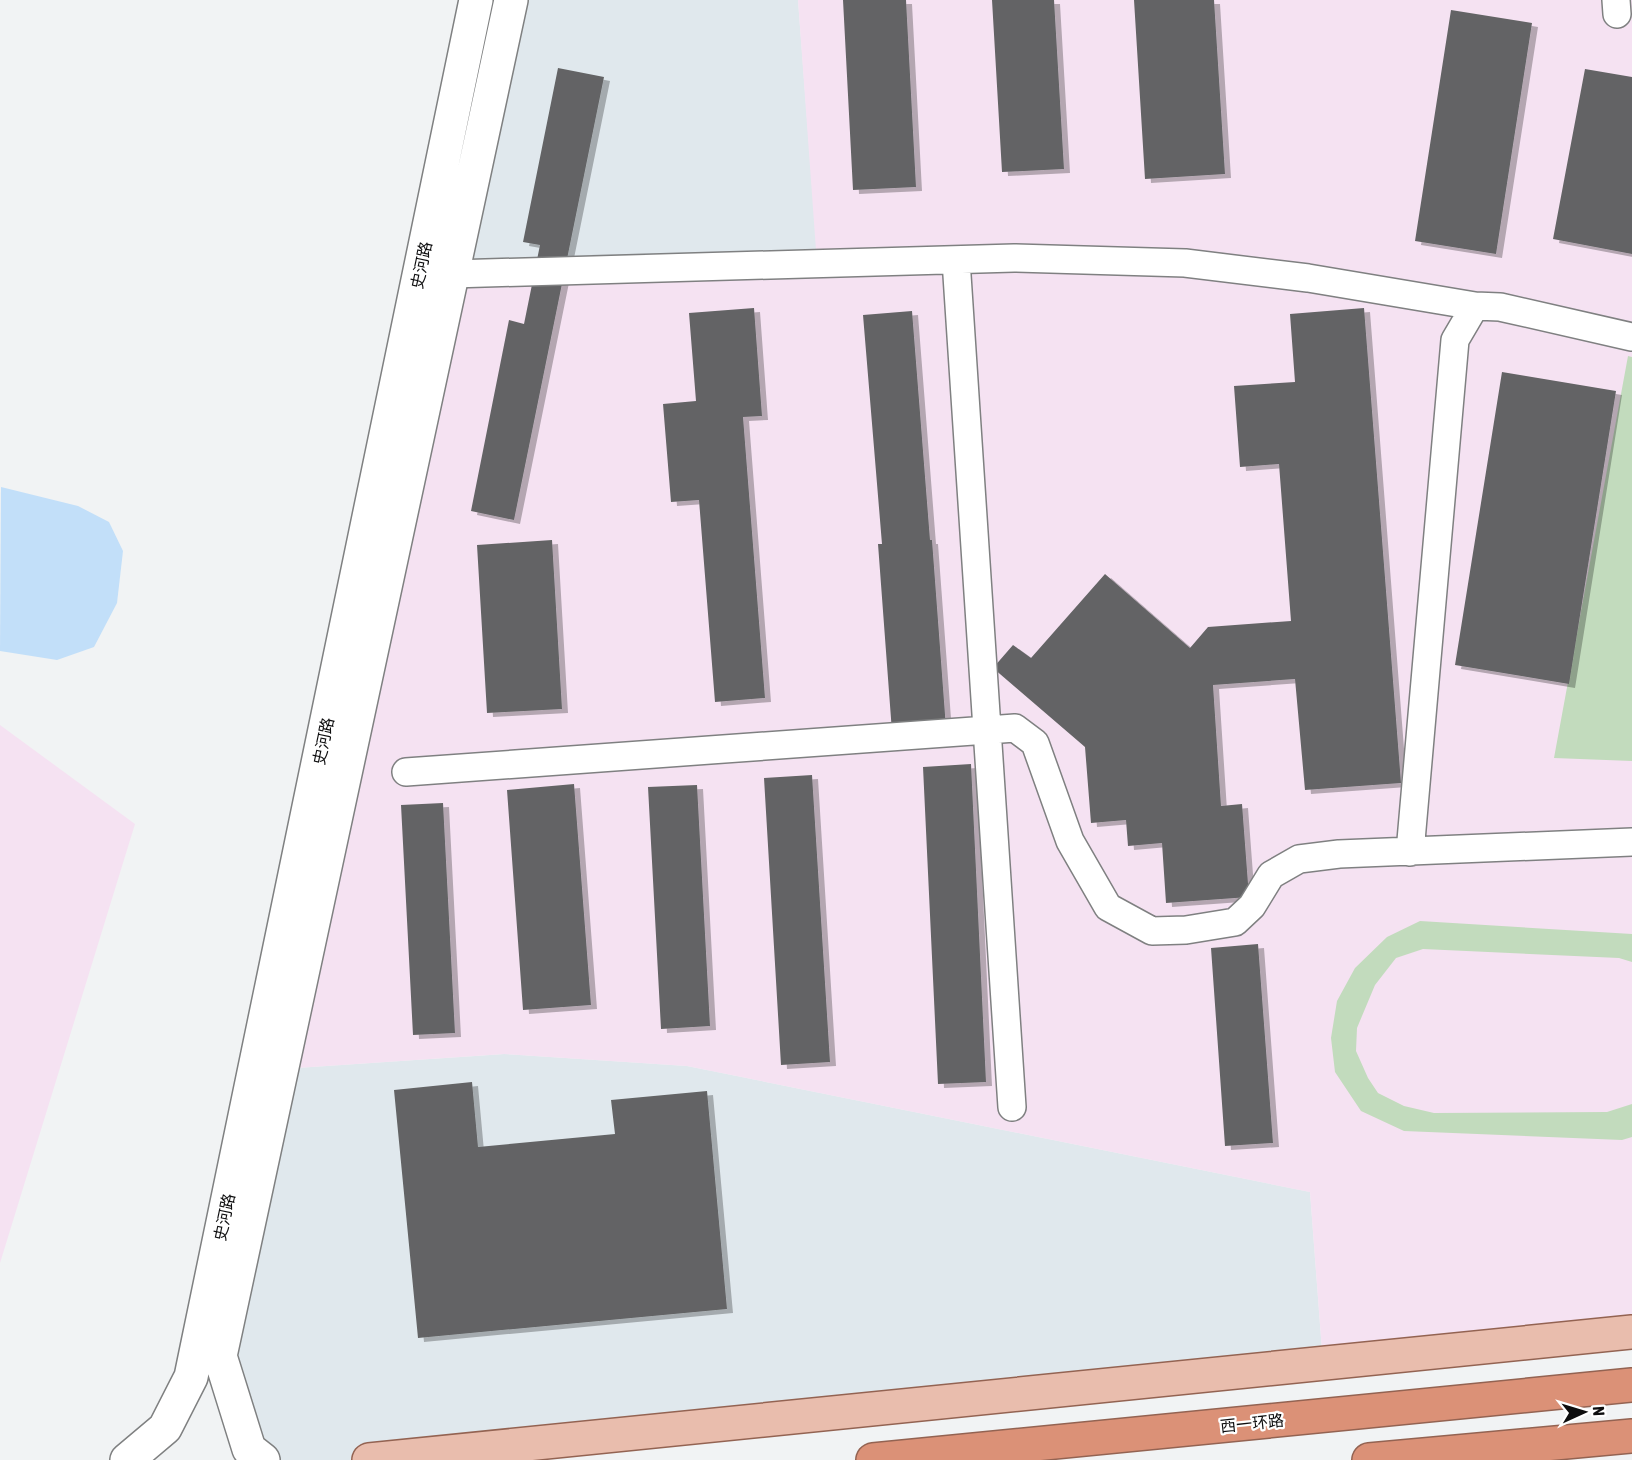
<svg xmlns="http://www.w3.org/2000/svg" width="1632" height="1460" font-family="'Asap Condensed','Noto Sans SC',sans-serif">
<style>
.built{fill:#e0e8ed}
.education{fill:#f5e2f2}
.green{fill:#c2dbbd}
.water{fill:#c2dff9}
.building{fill:#636465;filter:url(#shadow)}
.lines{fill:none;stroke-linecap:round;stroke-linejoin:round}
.street-casing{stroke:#7f8081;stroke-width:30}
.secondary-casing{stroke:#7f8081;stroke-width:36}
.primary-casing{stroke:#936352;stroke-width:36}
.highway-casing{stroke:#936352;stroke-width:36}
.street{stroke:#fff;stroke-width:27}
.secondary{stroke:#fff;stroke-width:33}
.primary{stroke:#e9bdad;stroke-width:33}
.highway{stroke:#db9177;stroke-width:33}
.labels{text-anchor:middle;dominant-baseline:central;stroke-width:4.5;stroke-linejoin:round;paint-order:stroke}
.street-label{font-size:16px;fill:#0d0d0e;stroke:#fff}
</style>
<defs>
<filter id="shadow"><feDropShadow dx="6" dy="4" stdDeviation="0" flood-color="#0004"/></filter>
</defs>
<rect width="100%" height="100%" fill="#f1f3f4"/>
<!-- built -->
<path class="built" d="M511,0h287l20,264 -366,10z
M505,1054l182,12 623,126 13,172 -954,96h-106l-43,-104 62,-287z"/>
<!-- education -->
<path class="education" d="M798,0h834v1332l-309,32 -13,-172 -623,-126 -183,-12 -222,15 170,-795 365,-10z
M0,725l135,99 -135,439z"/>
<!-- green -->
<path class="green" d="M1628,356l4,1v404l-78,-3z
M1420,921l212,13v28l-13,-4 -196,-9 -27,9 -21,27 -18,43 -1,23 12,27 10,15 26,13 30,7 173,-1 25,-8v33l-10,3 -218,-9 -43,-20 -26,-39 -4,-34 6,-37 18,-33 32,-31z"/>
<!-- water -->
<path class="water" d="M1,487l77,19 31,16 14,29 -6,52 -23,44 -37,13 -57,-9z"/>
<!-- building -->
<path class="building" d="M843,0h63l10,187 -63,3z
M992,0h62l10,169 -62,3z
M1134,0h80l11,174 -80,5z
M1451,10l81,13 -36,231 -81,-13z
M558,68l46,9 -90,443 -43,-9 38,-191 15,4 16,-79 -17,-3z
M1585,69l47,8v177l-79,-15z
M754,308l8,108 -19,1 22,281 -50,4 -16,-202 -28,2 -8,-98 33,-3 -7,-88z
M1364,308l37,475 -96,7 -10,-111 -82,6 8,121 21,-2 7,93 -83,6 -4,-60 -34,3 -2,-26 -35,3 -6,-76 -92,-79 20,-23 18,13 74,-84 85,74 18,-21 83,-6 -12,-157 -39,3 -6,-81 61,-4 -5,-68z
M912,311l18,229h2l14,188 -54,4 -14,-188h4l-19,-229z
M1502,372l114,19 -47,293 -114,-19z
M552,540l10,169 -75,4 -10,-168z
M971,764l15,318 -48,2 -15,-317z
M812,775l18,287 -49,3 -17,-287z
M574,784l17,221 -68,5 -16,-220z
M697,785l13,241 -49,3 -13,-242z
M443,803l12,230 -42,2 -12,-230z
M1258,944l15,199 -48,3 -14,-198z
M472,1082l6,65 137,-13 -4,-34 96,-9 20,218 -309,29 -24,-248z"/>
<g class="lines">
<!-- street casing -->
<g class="street-casing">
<path id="street" d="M1616,0l1,14
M956,260l56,847
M452,274l562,-16 171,5 123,15 167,28
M406,772l609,-44 20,15 35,98 38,66 44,24 34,-1 49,-8 17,-16 19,-31 28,-16 40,-5 293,-12
M1410,852l45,-512 20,-34 25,1 132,30"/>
</g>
<!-- secondary casing -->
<g class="secondary-casing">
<path id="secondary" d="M127,1460l38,-32 26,-51 285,-1377
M263,1460l-14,-11 -29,-93 291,-1356"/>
</g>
<!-- primary casing -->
<g class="primary-casing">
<path id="primary" d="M369,1460l1263,-128"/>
</g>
<!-- highway casing -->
<g class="highway-casing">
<path id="highway" d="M873,1460l759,-75
M1369,1460l263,-24"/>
</g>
<!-- street -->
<use href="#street" class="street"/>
<!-- secondary -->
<use href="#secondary" class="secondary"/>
<!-- primary -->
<use href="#primary" class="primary"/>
<!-- highway -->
<use href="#highway" class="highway"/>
</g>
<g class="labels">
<!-- street labels -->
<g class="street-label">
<text transform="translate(421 265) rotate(-78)">史河路</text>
<text transform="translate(323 741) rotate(-78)">史河路</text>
<text transform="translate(224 1217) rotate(-78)">史河路</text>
<text transform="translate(1252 1423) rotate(-6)">西一环路</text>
</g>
</g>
<!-- north arrow -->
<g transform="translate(1584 1412) rotate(86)" stroke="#ffffff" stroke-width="4.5" paint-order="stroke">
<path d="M0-4.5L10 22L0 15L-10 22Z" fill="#0d0d0e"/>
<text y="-9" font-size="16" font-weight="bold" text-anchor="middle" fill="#0d0d0e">N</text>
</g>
</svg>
